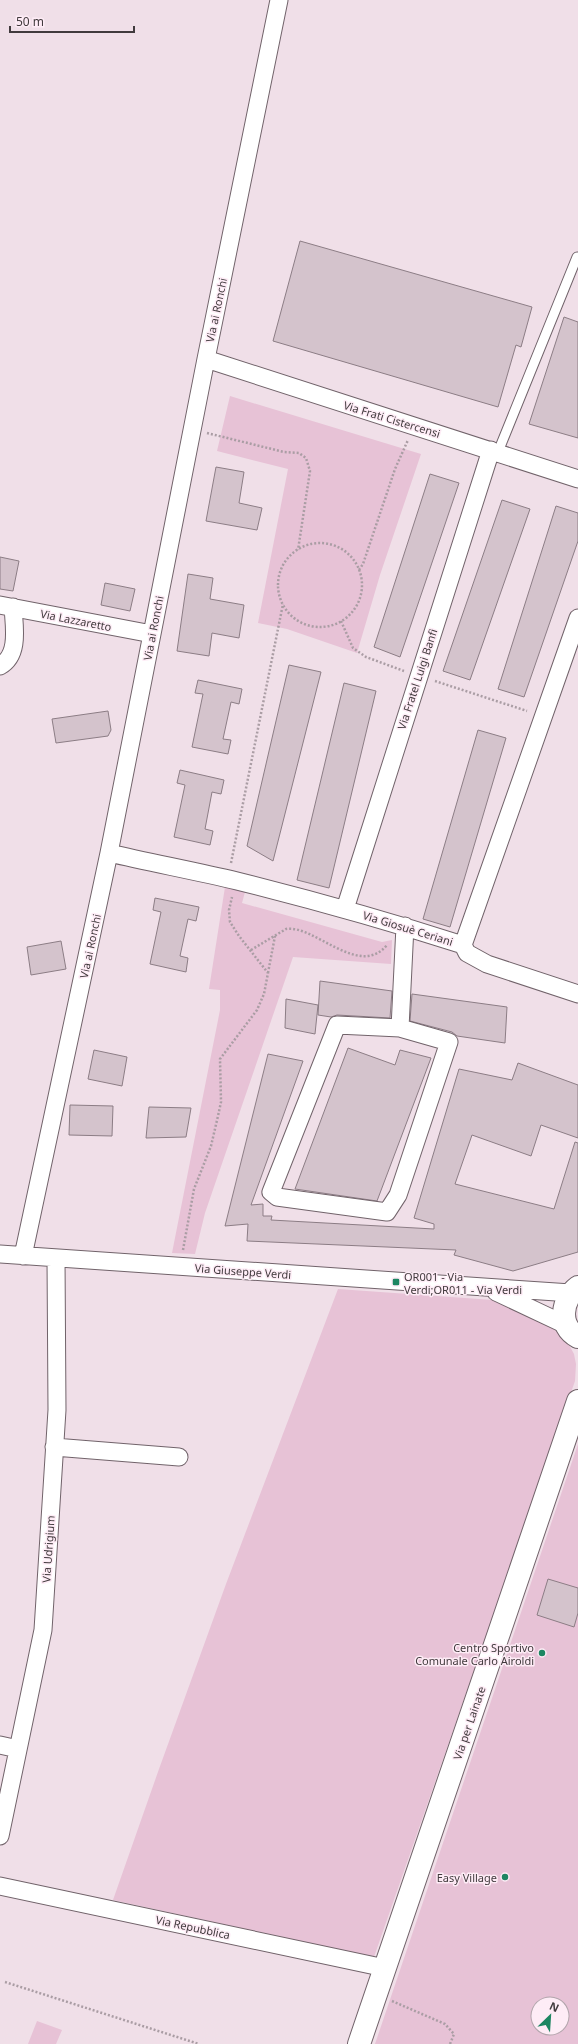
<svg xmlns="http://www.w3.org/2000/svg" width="578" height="2044" font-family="'Noto Sans',sans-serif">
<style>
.green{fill:#e7c2d6;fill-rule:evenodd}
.building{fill:#d4c3cc;stroke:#8c7d85}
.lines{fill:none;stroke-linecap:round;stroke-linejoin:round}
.lane-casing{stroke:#71636a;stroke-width:11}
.street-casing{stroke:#71636a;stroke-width:19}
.secondary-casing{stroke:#71636a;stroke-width:24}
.path{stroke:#aa9da4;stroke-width:2.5;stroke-dasharray:2 2;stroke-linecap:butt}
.lane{stroke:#fff;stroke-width:9}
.street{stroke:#fff;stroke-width:17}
.secondary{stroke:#fff;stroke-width:22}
.poi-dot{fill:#1d8662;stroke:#feecf6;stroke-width:1.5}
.labels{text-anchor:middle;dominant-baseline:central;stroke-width:3;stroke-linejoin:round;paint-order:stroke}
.street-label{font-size:11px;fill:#413a3d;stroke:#feecf6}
.poi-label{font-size:11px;fill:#413a3d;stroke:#feecf6;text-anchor:end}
</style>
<rect width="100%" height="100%" fill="#f0dfe8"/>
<!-- green -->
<path class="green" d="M230,396l191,58 -41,121 -23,78 -70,-24 -29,-6 30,-154 -71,-18z
M225,887l20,5 -3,11 140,39 10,-2 -1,24 -98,-7 -88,256 -10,41 -23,-1 48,-243v-20l-11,-1z
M338,1289l155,11 54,23 20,18 7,13 2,10 -1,17 -201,576 -261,-57 46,-131 67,-185z
M578,1444v600h-203zM538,2004h24v24h-24z
M37,2021l25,9 -6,14h-28z"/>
<!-- building -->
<path class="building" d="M300,241l232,66 -11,40 -5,-2 -18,62 -225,-66z
M564,317l14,5v116l-49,-14z
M216,467l28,5 -5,31 23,5 -5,22 -51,-9z
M430,474l29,9 -59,174 -26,-10z
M502,500l28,9 -60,171 -27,-9z
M556,506l22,7v28l-54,156 -26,-8z
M0,557l19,4 -6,30 -13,-2z
M188,574l25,4 -3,21 34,6 -5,33 -27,-5 -3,23 -32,-5z
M105,583l30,6 -5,22 -29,-6z
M289,665l32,7 -48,189 -26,-15z
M198,680l44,9 -3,15 -8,-2 -8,37 8,1 -3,14 -36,-7 11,-53 -8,-1z
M344,683l32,8 -47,197 -32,-8z
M108,711l3,19 -3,6 -52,7 -4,-24z
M478,730l28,8 -56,189 -27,-8z
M180,770l44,10 -3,14 -9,-2 -7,37 8,2 -3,14 -36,-8 11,-52 -8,-2z
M155,898l44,9 -3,14 -8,-2 -8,37 8,2 -2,14 -36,-8 11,-52 -8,-2z
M61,941l5,28 -35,6 -4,-28z
M320,981l72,10 -2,27 -53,-3 -6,2 -13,-2z
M412,994l95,13 -2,36 -48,-7 -5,-4 -42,-11z
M286,999l32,6 -3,29 -30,-6z
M348,1048l47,17 5,-15 31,8 -54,143 -82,-12z
M94,1050l33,7 -5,29 -34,-7z
M268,1054l35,7 -52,144 12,-1v12h9l-1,4 163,9v-5l-20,-6 45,-149 53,11 6,-17 60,22v53l-37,-13 -10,31 -59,-21 -17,49 99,25 21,-67 3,1v109l-65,19 -59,-16 2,-5 -209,-9 1,-17 -23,2z
M70,1105l43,1 -1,30 -43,-1z
M149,1107l42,1 -5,29 -40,1z
M548,1579l30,9v25l-4,14 -37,-12z"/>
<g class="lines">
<!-- lane casing -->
<g class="lane-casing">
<path id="lane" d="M498,452l79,-195"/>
</g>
<!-- street casing -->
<g class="street-casing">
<path id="street" d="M206,359l372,120
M0,605l152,29
M0,666c20,-11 14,-40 13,-59
M109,853c43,10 86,18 128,28 76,19 151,40 226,64
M345,909l146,-459
M463,945l115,-327
M463,945l4,8 20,11 91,30
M400,1028l49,14 -51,153 -11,17 -110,-15 -6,-5 66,-167 63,3 5,-102
M0,1254l571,39
M23,1256l86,-403 97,-494 73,-359
M496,1292l70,33
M54,1447l125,10
M0,1745l18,4
M0,1836l43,-206 14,-220 -1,-152
M0,1886l385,82"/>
</g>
<!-- secondary casing -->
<g class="secondary-casing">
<path id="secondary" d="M578,1287c-16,12 -21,39 0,50
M359,2044l219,-643"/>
</g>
<!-- path -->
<path class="path" d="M207,433l77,19 15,1 7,5 4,13 -12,79
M278 585a42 42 0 1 1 84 0a42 42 0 1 1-84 0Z
M359,570l4,-6 32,-95 13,-29
M341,621l12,27 13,9 38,14
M435,681l92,30
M231,863l52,-259
M251,950l35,-21c28,-5 73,50 101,16
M268,973l7,-37
M183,1250l11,-61 17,-43 7,-30 3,-14 -1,-43 37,-49 7,-16 4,-21 -29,-37 -9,-14 -1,-12 3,-13
M5,1982l194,62
M392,2001l53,23 9,10 -4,10"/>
<!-- lane -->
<use href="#lane" class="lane"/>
<!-- street -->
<use href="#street" class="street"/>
<!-- secondary -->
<use href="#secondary" class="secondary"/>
</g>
<!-- markers -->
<g class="poi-dot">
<rect x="392" y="1278" width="8" height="8" rx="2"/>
<circle cx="542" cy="1653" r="4"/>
<circle cx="505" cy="1877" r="4"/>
</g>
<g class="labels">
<!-- street labels -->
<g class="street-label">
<text transform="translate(216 310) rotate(-78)">Via ai Ronchi</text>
<text transform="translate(392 419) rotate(17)">Via Frati Cistercensi</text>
<text transform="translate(76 620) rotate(11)">Via Lazzaretto</text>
<text transform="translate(153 628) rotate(-79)">Via ai Ronchi</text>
<text transform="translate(417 679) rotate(-72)">Via Fratel Luigi Banfi</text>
<text transform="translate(408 928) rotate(17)">Via Giosuè Ceriani</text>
<text transform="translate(90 946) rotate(-78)">Via ai Ronchi</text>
<text transform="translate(243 1271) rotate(4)">Via Giuseppe Verdi</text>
<text transform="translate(48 1549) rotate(-86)">Via Udrigium</text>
<text transform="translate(469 1723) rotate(-71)">Via per Lainate</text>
<text transform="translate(193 1927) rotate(12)">Via Repubblica</text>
</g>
<!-- poi labels -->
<g class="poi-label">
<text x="404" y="1276" text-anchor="start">OR001 - Via<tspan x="404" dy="13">Verdi;OR011 - Via Verdi</tspan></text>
<text x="534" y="1647">Centro Sportivo<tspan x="534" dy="13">Comunale Carlo Airoldi</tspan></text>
<text x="497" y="1877">Easy Village</text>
</g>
</g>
<!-- north arrow -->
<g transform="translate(550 2016) rotate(25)"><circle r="19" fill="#feecf6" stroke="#b2a5ac"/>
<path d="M0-3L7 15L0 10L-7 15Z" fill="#1d8662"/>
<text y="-6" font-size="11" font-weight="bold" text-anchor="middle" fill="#413a3d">N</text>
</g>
<!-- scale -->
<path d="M10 26v6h124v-6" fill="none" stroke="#413a3d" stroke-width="2"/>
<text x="16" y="26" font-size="12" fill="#413a3d" stroke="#feecf6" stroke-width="3" paint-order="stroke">50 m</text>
</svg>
